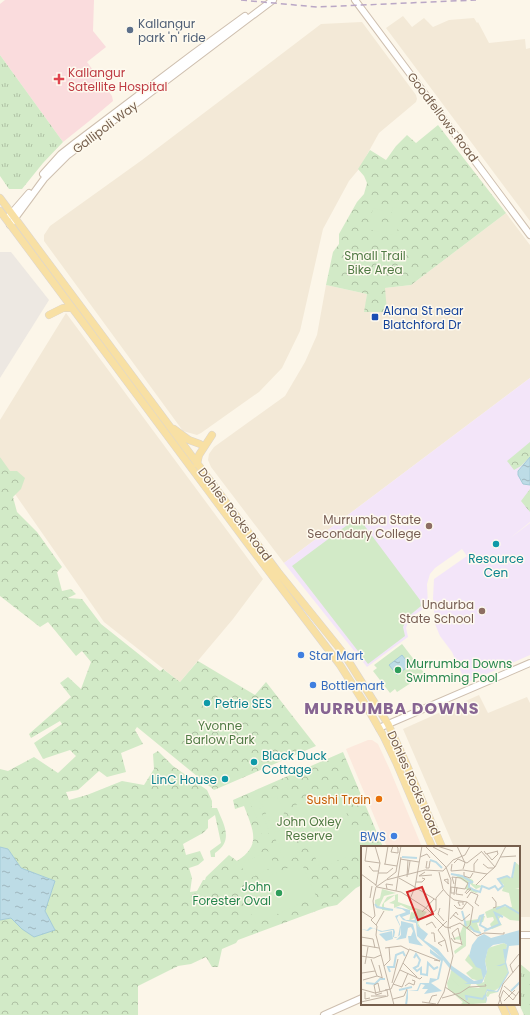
<svg xmlns="http://www.w3.org/2000/svg" width="530" height="1015" font-family="Poppins,sans-serif">
<style>
.residential{fill:#f3e9d7}
.commercial{fill:#fce9dd}
.industrial{fill:#ede8e2}
.education{fill:#f3e5f9}
.medical{fill:#fadcdd}
.grass{fill:url(#grass-tufts)}
.forest{fill:url(#forest-crowns)}
.pitch{fill:#d2eac7}
.water{fill:url(#water-ripples);stroke:#a4cbd7}
.lines{fill:none;stroke-linecap:round;stroke-linejoin:round}
.minor-casing{stroke:#cebfaf;stroke-width:8}
.major-casing{stroke:#dbd5d1;stroke-width:8}
.minor{stroke:#fff;stroke-width:6}
.major{stroke:#f8e0a4;stroke-width:7}
.rail{stroke:#baa7c6;stroke-width:1.5;stroke-dasharray:6 4;stroke-linecap:butt}
.service-dot{fill:#5c6f8a;stroke:#fefaef;stroke-width:1.5}
.health-dot{fill:#e0444e;stroke:#fefaef;stroke-width:1.5}
.transit-dot{fill:#1a4fb4;stroke:#fefaef;stroke-width:1.5}
.education-dot{fill:#8d6e63;stroke:#fefaef;stroke-width:1.5}
.culture-dot{fill:#0f9aa8;stroke:#fefaef;stroke-width:1.5}
.shop-dot{fill:#3f7fe0;stroke:#fefaef;stroke-width:1.5}
.leisure-dot{fill:#2e9e5b;stroke:#fefaef;stroke-width:1.5}
.food-dot{fill:#e8710a;stroke:#fefaef;stroke-width:1.5}
.labels{text-anchor:middle;dominant-baseline:central;stroke-width:3;stroke-linejoin:round;paint-order:stroke}
.service-label{font-size:12px;fill:#4e5e75;stroke:#fefaef;text-anchor:start}
.health-label{font-size:12px;fill:#be3a42;stroke:#fefaef;text-anchor:start}
.street-label{font-size:12px;fill:#765f4d;stroke:#fefaef}
.park-label{font-size:12px;fill:#517b45;stroke:#fefaef}
.transit-label{font-size:12px;fill:#164399;stroke:#fefaef;text-anchor:start}
.education-label{font-size:12px;fill:#785e54;stroke:#fefaef;text-anchor:end}
.culture-label{font-size:12px;fill:#0d838f;stroke:#fefaef;text-anchor:start}
.shop-label{font-size:12px;fill:#366cbe;stroke:#fefaef;text-anchor:start}
.leisure-label{font-size:12px;fill:#27864d;stroke:#fefaef;text-anchor:start}
.food-label{font-size:12px;fill:#c56008;stroke:#fefaef;text-anchor:end}
.district-label{font-size:16px;font-weight:bold;letter-spacing:1px;fill:#876592;stroke:#fefaef}
.inset-river{fill:none;stroke:#bddce6;stroke-width:2}
.inset-road{fill:none;stroke:#c2b5a6;stroke-width:1}
.view{fill:#d62828;fill-opacity:0.15;stroke:#d62828;stroke-width:2}
.inset-edge{fill:none;stroke:#765f4d;stroke-width:2}
</style>
<defs>
<pattern id="grass-tufts" width="24" height="20" patternUnits="userSpaceOnUse"><rect width="24" height="20" fill="#d2eac7"/><path d="M3 7l-1-3M5 7V3M7 7l1-3M15 17l-1-3M17 17v-4M19 17l1-3" fill="none" stroke="#afc1a4"/></pattern>
<pattern id="forest-crowns" width="20" height="18" patternUnits="userSpaceOnUse"><rect width="20" height="18" fill="#d2eac7"/><path d="M2 6a3 3 0 1 1 6 0M12 15a3 3 0 1 1 6 0" fill="none" stroke="#afc1a4"/></pattern>
<pattern id="water-ripples" width="26" height="14" patternUnits="userSpaceOnUse"><rect width="26" height="14" fill="#bddce6"/><path d="M2 4q2-2 4 0t4 0M15 11q2-2 4 0t4 0" fill="none" stroke="#9eb6bd"/></pattern>
</defs>
<rect width="100%" height="100%" fill="#fcf6e9"/>
<!-- residential -->
<path class="residential" d="M403,16l9,11 12,-9 9,9 16,-7 25,-2 3,5 1,-1 11,21 36,-4 1,10 4,-1v173l-144,-193z
M362,22l54,73 1,4 -1,3 -37,31 -20,36 -10,12 -26,48 -23,102 -18,37 -23,24 -58,41 -4,2 -14,-4 -139,-190v-6l6,-9 92,-66 179,-136z
M506,213l24,32v133l-246,185 -73,-96 -3,-7 1,-6 5,-7 71,-51 20,-34 12,-27 9,-50 41,9 -2,18 20,-24 26,-3z
M66,313l197,266 -30,40 -53,63 -76,-60 -89,-128 -15,-37v-37z
M479,695l9,18 39,-16 3,6v214h-11v-70h-65l-51,-118z"/>
<!-- commercial -->
<path class="commercial" d="M368,740h4l6,4 12,26 32,77h-35l-41,-98z"/>
<!-- industrial -->
<path class="industrial" d="M0,252h11l38,48 -49,78z"/>
<!-- education -->
<path class="education" d="M530,378v144l-21,17 21,-16v132l-64,28 -14,-31 -12,-16 -5,-12 -2,-26 1,-19 33,-23 -5,-7 -27,19 -5,6 -3,10 1,22 -17,11 -5,11 2,9 -41,30 -83,-104z"/>
<!-- medical -->
<path class="medical" d="M5,0h89l-1,31 13,16 -19,15 25,34 1,5 -25,21 -25,20 -63,-87v-51z"/>
<!-- grass -->
<path class="grass" d="M0,55l63,87 -20,21 -21,26h-13l-9,-13z
M519,963l11,9v43h-6l-5,-11z"/>
<!-- forest -->
<path class="forest" d="M438,125l68,88 -95,72 -26,3 2,24h-23l3,-18 -41,-9 7,-33 6,-8v-10l18,-32 7,-8 3,-11 -3,-7 -6,-7 12,-19 16,10 10,-14 11,-11 9,8z
M530,442v15l-9,9 -7,4 -7,-9z
M0,457l10,14h7l8,7 -4,11 -8,8 4,15 20,20 25,35 -5,5 5,19 9,-2 5,5 -8,4 14,1 19,25 59,47 3,-2 17,13 18,-21 57,34 11,-13 50,64 -102,44 -77,-63 -2,3 8,14 -22,9 5,19 -19,5 -8,-6 -21,19 -12,2 3,8 18,-5 35,-14 22,4 10,-16 -1,-15 5,-3 15,15 34,24 5,11v7h5c7,17 17,32 -2,45v4h-4l-1,-6 11,-8 -6,-28 -7,5v8l-5,5 -20,11 3,11 14,-4 4,9 -6,5 -9,3 3,10 -2,14 7,-1 6,-11h2l1,-3 23,-22 8,6c25,-16 16,-31 7,-55l-9,3 -2,-9 110,-48 40,95h-21v38l-6,3 -19,17 -10,2 -89,33 -2,3 -14,6 -4,18h-6l-6,-10 -15,7 -13,2 -40,20v29h-138v-95l11,-2 11,11 33,1 -10,-19 10,-30 -34,-13 -13,-19 -8,-2v-78l8,2 26,-14 24,16 18,-17 -6,-6 -27,9 -9,-16 28,-19 -2,-3 -29,17 -2,-4 42,-37 -11,-14 8,-6 13,12 10,-27 -9,-11 -6,5 -28,-34 -8,5 -40,-31z
M530,489v23l-9,-11z"/>
<!-- pitch -->
<path class="pitch" d="M393,207l10,2 -7,27 -10,-3z
M373,208l11,3 -5,21 -11,-3z
M358,517l62,83 1,6 -12,10 -6,11 2,9 -37,28 -76,-98z
M402,644l23,30 -28,18 -2,-3 -5,4 -17,-22 4,-3 -3,-3z
M336,788l26,62 -42,18 -27,-62z
M277,796l11,28 -15,6 -12,-28z
M258,799l3,6 -2,1 10,25 -1,3 -4,2 -2,-1 -2,-6 1,-1 -11,-26z
M289,827l11,28 -15,7 -12,-29z
M268,851l7,15 -27,13 -8,-15z
M301,862l15,34 -60,28 -15,-35z"/>
<!-- water -->
<path class="water" d="M530,457v28l-7,-1 -5,-9v-4z
M402,655l8,10 -13,10 -8,-10z
M0,847l8,2 13,19 34,13 -10,30 10,19 -21,7 -12,-8 -11,-11 -11,2z"/>
<g class="lines">
<!-- minor casing -->
<g class="minor-casing">
<path id="minor" d="M355,0l175,235
M43,174l18,-20 14,-11 118,-89 52,-38
M9,216l20,-23
M10,225l34,-46 24,-24 205,-155
M379,728l151,-65
M519,935h11
M324,1015l38,-17"/>
</g>
<!-- major casing -->
<g class="major-casing">
<path id="major" d="M0,198l278,374 66,82 44,70 18,39 36,84
M0,211l248,333 92,121 28,44 16,28 12,25 36,85
M49,315l14,-7h9
M174,429l15,11 11,4
M197,464l2,-9 13,-20
M501,1004l5,11
M510,1004l5,11"/>
</g>
<!-- minor -->
<use href="#minor" class="minor"/>
<!-- major -->
<use href="#major" class="major"/>
<!-- rail -->
<path class="rail" d="M241,0l76,7 159,-7"/>
</g>
<!-- markers -->
<circle class="service-dot" cx="130" cy="30" r="4"/>
<path class="health-dot" d="M57 73h4v4h4v4h-4v4h-4v-4h-4v-4h4z"/>
<rect class="transit-dot" x="371" y="313" width="8" height="8" rx="2"/>
<g class="education-dot">
<circle cx="429" cy="526" r="4"/>
<circle cx="482" cy="611" r="4"/>
</g>
<g class="culture-dot">
<circle cx="496" cy="544" r="4"/>
<circle cx="207" cy="703" r="4"/>
<circle cx="254" cy="762" r="4"/>
<circle cx="225" cy="779" r="4"/>
</g>
<g class="shop-dot">
<circle cx="301" cy="655" r="4"/>
<circle cx="313" cy="685" r="4"/>
<circle cx="394" cy="836" r="4"/>
</g>
<g class="leisure-dot">
<circle cx="398" cy="670" r="4"/>
<circle cx="279" cy="893" r="4"/>
</g>
<circle class="food-dot" cx="379" cy="799" r="4"/>
<g class="labels">
<!-- service labels -->
<g class="service-label">
<text x="138" y="23">Kallangur<tspan x="138" dy="14">park 'n' ride</tspan></text>
</g>
<!-- health labels -->
<g class="health-label">
<text x="68" y="72">Kallangur<tspan x="68" dy="14">Satellite Hospital</tspan></text>
</g>
<!-- street labels -->
<g class="street-label">
<text transform="translate(443 117) rotate(53)">Goodfellows Road</text>
<text transform="translate(105 127) rotate(-37)">Gallipoli Way</text>
<text transform="translate(235 514) rotate(53)">Dohles Rocks Road</text>
<text transform="translate(414 783) rotate(66)">Dohles Rocks Road</text>
</g>
<!-- park labels -->
<g class="park-label">
<text x="375" y="255">Small Trail<tspan x="375" dy="14">Bike Area</tspan></text>
<text x="220" y="725">Yvonne<tspan x="220" dy="14">Barlow Park</tspan></text>
<text x="309" y="821">John Oxley<tspan x="309" dy="14">Reserve</tspan></text>
</g>
<!-- transit labels -->
<g class="transit-label">
<text x="383" y="310">Alana St near<tspan x="383" dy="14">Blatchford Dr</tspan></text>
</g>
<!-- education labels -->
<g class="education-label">
<text x="421" y="519">Murrumba State<tspan x="421" dy="14">Secondary College</tspan></text>
<text x="474" y="604">Undurba<tspan x="474" dy="14">State School</tspan></text>
</g>
<!-- culture labels -->
<g class="culture-label">
<text x="496" y="558" text-anchor="middle">Resource<tspan x="496" dy="14">Cen</tspan></text>
<text x="215" y="703">Petrie SES</text>
<text x="262" y="755">Black Duck<tspan x="262" dy="14">Cottage</tspan></text>
<text x="217" y="779" text-anchor="end">LinC House</text>
</g>
<!-- shop labels -->
<g class="shop-label">
<text x="309" y="655">Star Mart</text>
<text x="321" y="685">Bottlemart</text>
<text x="386" y="836" text-anchor="end">BWS</text>
</g>
<!-- leisure labels -->
<g class="leisure-label">
<text x="406" y="663">Murrumba Downs<tspan x="406" dy="14">Swimming Pool</tspan></text>
<text x="271" y="886" text-anchor="end">John<tspan x="271" dy="14">Forester Oval</tspan></text>
</g>
<!-- food labels -->
<g class="food-label">
<text x="371" y="799">Sushi Train</text>
</g>
<!-- district labels -->
<g class="district-label">
<text x="392" y="708">MURRUMBA DOWNS</text>
</g>
</g>
<!-- overview -->
<g transform="translate(361 846)">
<rect width="159" height="159" fill="#fcf6e9"/>
<path d="M97,28l15,6v4l10,2 -7,3 -7,-6v4l9,5 -2,1 -11,-4 3,-5 -12,-8zM21,43l14,4 -12,3 -5,11 -4,-1v-6l5,-2zM37,48v8l29,10 -9,11 3,6 5,3 2,3 -2,-3 -4,-2 -4,-4 -2,-7 2,-3 -9,5 2,-9 5,1 1,-3h-7l-9,-5 -7,3v-4l-5,-1 6,-3v-5l-11,8v4l7,4 -9,-1v-5l5,-8zM144,113l3,13 -8,15 -6,4 -7,-2 -1,6 2,-5 10,2 -8,2 -2,3 -2,-1v7l-26,2 3,-3 -15,-13 -1,-6 5,-12 19,13 -1,3 10,1 -4,-4 8,-2 1,-5z" fill="#d2eac7"/>
<path d="M154,16l5,4v22l-5,1h5v32l-10,-1 -8,-5 -4,5 4,5 -10,4 -2,-5 4,-4 -1,-3 -6,1 -2,-6 13,-6 14,1 -3,-14 -7,-2 2,-6 -7,-6 8,-3 8,2zM118,70h6l-2,6 -6,1 3,9 -14,-3v17l-11,8 -1,-3 8,-6v-5l-10,-1 7,-3 6,-15 13,-2zM143,97l3,2 -3,18 4,9 -12,19 9,-18h-2l-4,9v-4h-3l-2,5 -10,-2 3,-11 -2,-9 3,-13zM108,108l5,8 8,4 1,13 -3,2 -8,-2 -6,-6 7,-5 -8,-8zM90,124l8,4 9,9 -2,1h5l-12,2 -9,-9z" fill="#d2eac7"/>
<path d="M37,61l12,3v4l-8,3 4,3h9l-1,-3 4,-1 -2,3 2,7 10,8 -4,6 14,9 14,17 22,15 9,-2 -2,-10 -5,-2 -7,-11 3,-11 6,-8 6,-3 7,4 29,-8v15l-11,1 -3,16 3,11 -11,19 -11,-1 -1,3 1,5 -1,4 -1,-9 2,-5 10,2 11,-19 -3,-8 -4,2h-5l9,-3 -2,-14h3l1,-4 -3,-2 -11,2 -5,4 -3,12 2,11 -5,11 -3,1h-12l-3,-1h4l-17,-13 -8,-10 -4,19 -8,4 11,8 -18,3 4,-5h-6l3,-4 -4,-1 -3,7 -10,-1v8l-1,7h-2l2,-15h10l3,-7h9l1,-5 7,1 4,-18 -11,-8v-4l12,9 -25,-22 -1,-13 -13,-3 -4,-5 -2,3 4,9 -1,8 -4,3 -3,-1v-7l-12,2 -8,-4 -5,3 -7,-2 6,1 3,-3 12,4 10,-2h2l1,3 -1,5h4l2,-11 -5,-10 11,-4 -4,-3 -7,-1zM40,75l12,3 4,15 6,7 -14,-3 -1,-7h3l2,-5 -2,-4 -3,1 -2,10 -10,2 5,-5zM31,85l1,8 -7,2 -7,-7z" fill="#bddce6"/>
<path class="inset-river" d="M41,11l15,1M69,14l6,2 6,6M90,28l11,2 10,6 -2,1M151,32l3,-16M108,36v5l5,3 6,2 2,-6 7,3 6,-3 3,4 5,-4 -5,-7 9,-3 3,2M14,58l2,3 16,3M135,63l9,-4 15,9M101,65l4,15M111,76l6,-1 2,-5 3,-1 -3,10 7,4M109,80l4,5 7,2M123,85l16,-7 -5,-11 8,4M53,112l2,-4 4,6 -2,6 -4,2 3,3 4,-3v6l6,1 1,-12 6,6 4,-2M29,126l-2,-5h6l2,-12 7,-3 2,4M5,137l9,1 5,-5h5M38,144l13,-3M150,145l9,-9M106,154l-1,-4 17,3 2,-4"/>
<path class="inset-road" d="M6,0l-2,15 15,2M14,0l5,17M32,0l-2,6 7,1v-5l-2,-2M64,0l21,21 5,13 -3,48 5,28 -9,36 -7,13M76,0l16,5M96,0l8,17 -2,6M72,1l15,8M123,5l2,3 12,-3M126,8l5,6 6,-6 -1,-3M59,11l7,-3 3,4M139,11l16,-1M39,13l19,3M66,15l-1,7h3l1,-7M93,17l4,-4 9,4 14,-11M23,18l13,2M24,18l3,-18M91,18l-1,7 12,-1M122,18l5,4h6M8,20l4,5h6M36,20l4,-20M134,21l11,-21M102,24l24,4 8,-7 -14,-16M64,26l-6,4 13,-1M78,26l4,17 5,6 6,5 13,2M103,26v4l6,2 3,-5M113,26v-8l4,-5M17,27h9l6,-5M0,28l15,11M47,28l2,-13M46,31l1,-17M0,32v18M38,32l14,8M26,33l9,-7 1,-6M55,36h6l3,-3 -3,-1M14,38l2,3 24,5 25,16 19,19 6,1M87,38v-5l-4,1 5,4M93,38l-2,-7 9,1 7,5 -3,6M15,39l4,-22M115,39l11,-11M52,40l23,14M96,41l-1,7 7,1M26,43l-1,-5 7,1M35,45l5,-34M93,47h-3v-6l14,2M104,47l3,-4h3l-5,5M93,49l2,-17M117,49l-3,8 4,3M131,51l4,5v5l-3,1M9,52l2,-12M106,52l4,-6 7,3M49,53l5,-12 7,-41M93,59l3,3 5,1 5,-7M99,60l-2,-4h5v3M79,62l-2,6 6,7M0,65l11,7M61,66l12,-13M68,69l7,-5v-12l7,-8M92,69l9,6 8,-7M89,73l6,-7 2,3M15,79l8,-14M65,79l6,-3 4,6M87,82l12,-5 8,6M97,82l4,17M106,82l3,-3 3,-18 -6,-5M107,83l9,7 7,-3 20,1v-2M77,84l7,10 3,12M77,84l9,-9M70,87h3l1,9M0,91l12,2 2,9M90,92l3,4 8,2M94,94l-3,-7 6,-5M0,99l18,3M81,100l-4,-3 7,-3M24,102l16,-2 8,4 -18,39 -6,1M48,103l31,12 -6,-1M0,110l13,2 7,-3M10,113l6,17M42,117l14,14M4,118l3,-17M18,119l3,12M23,120l6,-6 -1,-13M39,124l20,9 2,-2M1,127l13,-2M152,127l-3,-8 9,-11M2,134l14,-4 6,2M31,137l6,-24M32,138l9,3 6,-14M44,140l4,-3 5,2 1,-4 -3,-1M143,140l12,10M84,141l26,18M0,143l14,4 12,-3M142,144l10,10M4,146v7l5,-1M19,146l-2,-9 -4,2 2,10 6,-2M10,150h15M81,152l18,-5 9,-6 17,-1 -1,-2M32,153l11,-3 3,-7M152,154l7,-10M143,155l11,-11M0,156l27,-6 -1,-6M61,156l14,2M68,157l3,-7 5,-1M33,159l-18,-70 1,-9 -6,-6 4,-4 -2,-15 3,-14 10,-7 39,-10 18,1 10,-11 12,-5 5,-9M137,159l5,-14M141,159l-3,-9 4,-12 17,-20"/>
<path class="view" d="M61,41l11,27 -15,6 -11,-28z"/>
<rect width="159" height="159" class="inset-edge"/>
</g>
</svg>
